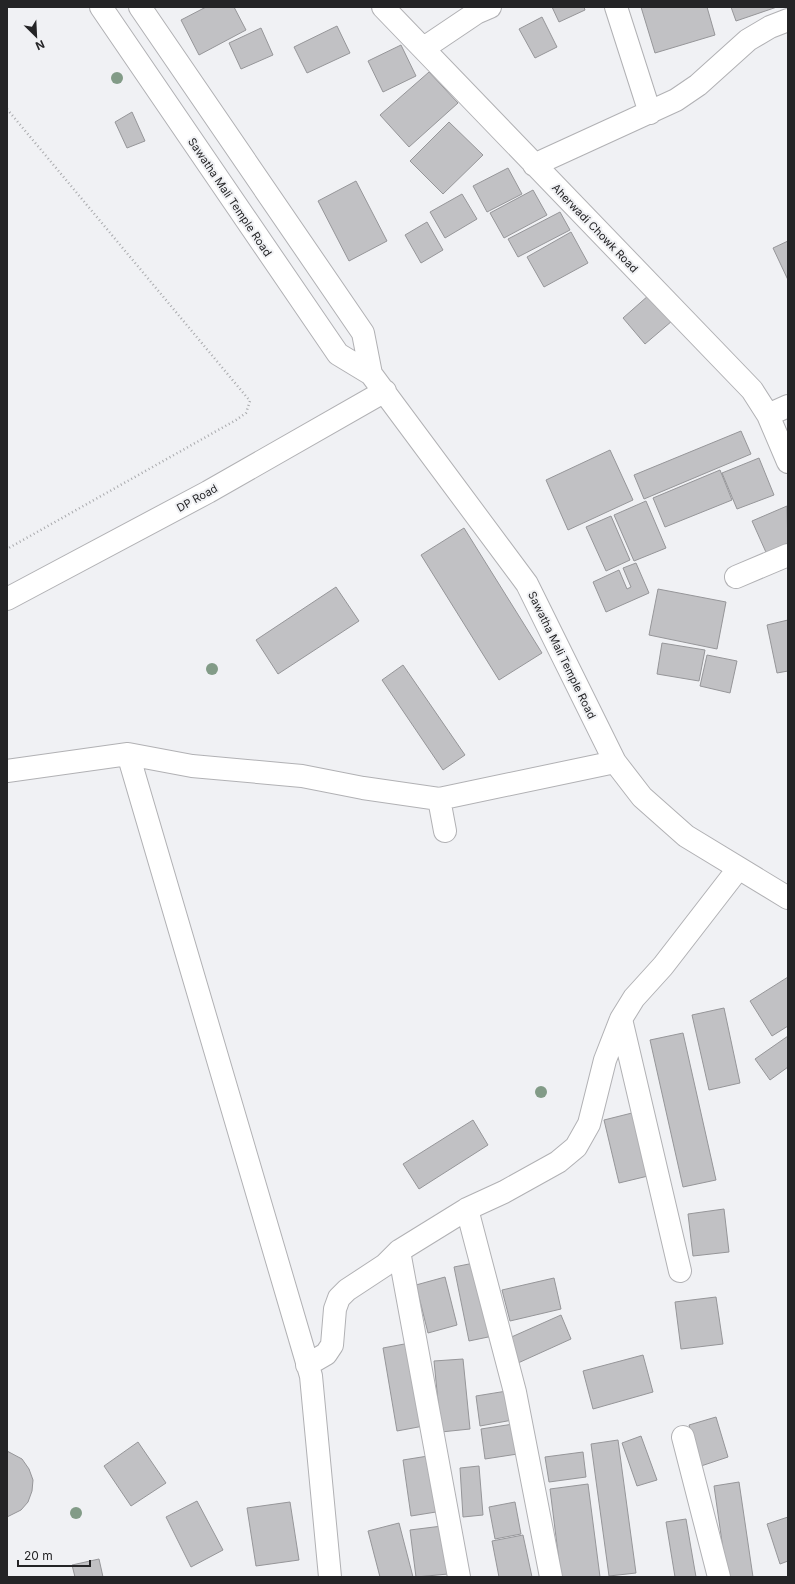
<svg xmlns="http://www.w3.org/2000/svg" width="795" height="1584" font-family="Inter,sans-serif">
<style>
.building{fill:#c1c1c4;stroke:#969699}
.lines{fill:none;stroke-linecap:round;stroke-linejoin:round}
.minor-casing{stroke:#b1b1b4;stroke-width:24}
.path{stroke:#a8a9ac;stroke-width:2.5;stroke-dasharray:1 3;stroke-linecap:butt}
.minor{stroke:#fff;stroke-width:22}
.tree{fill:#829b87}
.labels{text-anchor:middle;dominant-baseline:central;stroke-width:4;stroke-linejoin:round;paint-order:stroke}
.street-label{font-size:11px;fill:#242426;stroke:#f0f1f4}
</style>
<rect width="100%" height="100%" fill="#f0f1f4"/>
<!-- building -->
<path class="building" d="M206,7h28l12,23 -47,25 -18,-35z
M552,7h32l1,3 -26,12z
M641,7h66l8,28 -60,18z
M731,7h46l-41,14z
M542,17l15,30 -22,11 -16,-29z
M337,26l13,27 -43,20 -13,-26z
M261,28l12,27 -32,14 -12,-26z
M401,45l15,31 -33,16 -15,-31z
M429,72l29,31 -49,44 -29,-32z
M132,112l13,29 -18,7 -12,-26z
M449,122l34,33 -40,39 -33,-33z
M508,168l14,26 -35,18 -14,-26z
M356,181l31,60 -38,20 -31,-60z
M533,190l14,25 -43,23 -14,-25z
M462,194l15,25 -32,19 -15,-26z
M560,212l10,18 -52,27 -10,-18z
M427,222l16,28 -22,13 -16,-28z
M571,232l17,31 -44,24 -17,-30z
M788,241v39l-15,-32z
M649,295l23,26 -27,23 -22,-26z
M741,431l10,23 -107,45 -10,-24z
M610,450l23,50 -65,30 -22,-50z
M759,458l15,37 -37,14 -15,-36z
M720,470l12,30 -67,27 -12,-29z
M646,501l20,47 -32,13 -20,-46z
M787,506l1,45 -19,8 -17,-38z
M611,516l19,44 -24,11 -20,-44z
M464,528l78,125 -43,27 -78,-125z
M636,563l13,30 -43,19 -13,-30 26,-12 8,19 4,-2 -8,-19z
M336,587l23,34 -81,53 -22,-34z
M658,589l68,13 -9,47 -68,-14z
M788,620v51l-11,2 -10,-48z
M662,643l43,7 -6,31 -42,-7z
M707,655l30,6 -7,32 -30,-7z
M403,665l62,90 -22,15 -61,-90z
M788,977v49l-16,10 -22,-35z
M724,1008l16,75 -31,7 -17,-75z
M683,1033l33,147 -33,7 -33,-147z
M788,1036v31l-18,13 -15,-21z
M632,1113l16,63 -29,7 -15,-63z
M473,1120l15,25 -69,44 -16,-25z
M724,1209l5,43 -36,4 -5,-42z
M479,1262l14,74 -24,5 -15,-74z
M445,1277l12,48 -29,8 -12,-48z
M554,1278l7,31 -51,12 -8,-31z
M716,1297l7,47 -42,5 -6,-47z
M561,1315l10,24 -53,24 -11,-24z
M415,1342l14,83 -32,6 -14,-83z
M643,1355l10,37 -60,17 -10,-38z
M463,1359l7,70 -29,3 -7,-71z
M513,1390l5,29 -38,7 -4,-30z
M716,1417l12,40 -27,9 -12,-41z
M520,1423l4,30 -39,6 -4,-30z
M641,1436l16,44 -20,6 -15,-43z
M618,1440l18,133 -27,3 -18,-132z
M138,1442l28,41 -35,23 -27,-40z
M7,1451l15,8 7,10 4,11 -1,11 -4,11 -7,8 -14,7z
M583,1452l3,25 -37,5 -4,-25z
M428,1456l8,56 -25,4 -8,-56z
M479,1466l4,49 -20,2 -3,-49z
M739,1482l14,95h-26l-13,-91z
M588,1484l12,93h-39l-11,-88z
M197,1501l26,49 -32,17 -25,-50z
M290,1502l9,58 -43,6 -9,-58z
M515,1502l6,32 -26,5 -6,-32z
M788,1517v44l-8,3 -13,-40z
M686,1519l10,58h-21l-9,-55z
M399,1523l14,54h-33l-12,-46z
M442,1526l6,48 -32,3 -6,-47z
M523,1535l9,42h-33l-7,-36z
M99,1559l4,18h-28l-3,-12z"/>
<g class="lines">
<!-- minor casing -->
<g class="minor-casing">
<path id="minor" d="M101,7l237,347 33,20 156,210 88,178 27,35 44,39 102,62
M140,7l223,326 8,41
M383,7l369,383 16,25 20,47
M616,7l34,106
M424,48l52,-35 14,-6
M534,165l142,-65 22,-15 50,-45 22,-13 18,-7
M768,415l20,-9
M736,577l52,-22
M7,599l201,-107 177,-101
M128,754l64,12 110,10 61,12 76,11 176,-37
M7,771l121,-17 183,622 19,201
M439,799l6,32
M621,1019l59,252
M467,1209l48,183 36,185
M307,1365l19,-11 6,-9 3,-36 4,-11 8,-8 38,-25 14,-14
M683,1437l36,140
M459,1577l-60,-326 68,-42 37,-17 54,-30 18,-15 13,-23 16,-64 16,-41 13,-21 29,-32 75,-97"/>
</g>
<!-- path -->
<path class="path" d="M7,109l243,292 -4,12 -10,7 -229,129"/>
<!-- minor -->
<use href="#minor" class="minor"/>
</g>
<!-- trees -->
<g class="tree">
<circle cx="117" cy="78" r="6"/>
<circle cx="212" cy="669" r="6"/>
<circle cx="541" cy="1092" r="6"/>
<circle cx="76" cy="1513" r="6"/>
</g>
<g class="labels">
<!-- street labels -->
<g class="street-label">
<text transform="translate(230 197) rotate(56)">Sawatha Mali Temple Road</text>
<text transform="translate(595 228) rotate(46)">Aherwadi Chowk Road</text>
<text transform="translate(197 498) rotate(-29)">DP Road</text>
<text transform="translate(562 655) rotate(64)">Sawatha Mali Temple Road</text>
</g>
</g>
<!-- border -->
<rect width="795" height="1584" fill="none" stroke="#242426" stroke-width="16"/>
<!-- north arrow -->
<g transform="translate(36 36) rotate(156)" stroke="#f0f1f4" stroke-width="3" paint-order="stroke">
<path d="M0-3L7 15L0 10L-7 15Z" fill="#242426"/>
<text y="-6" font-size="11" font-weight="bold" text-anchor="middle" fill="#242426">N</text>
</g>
<!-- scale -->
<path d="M18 1560v6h72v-6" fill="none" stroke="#242426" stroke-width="2"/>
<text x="24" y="1560" font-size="12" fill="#242426" stroke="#f0f1f4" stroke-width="3" paint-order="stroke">20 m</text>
</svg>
